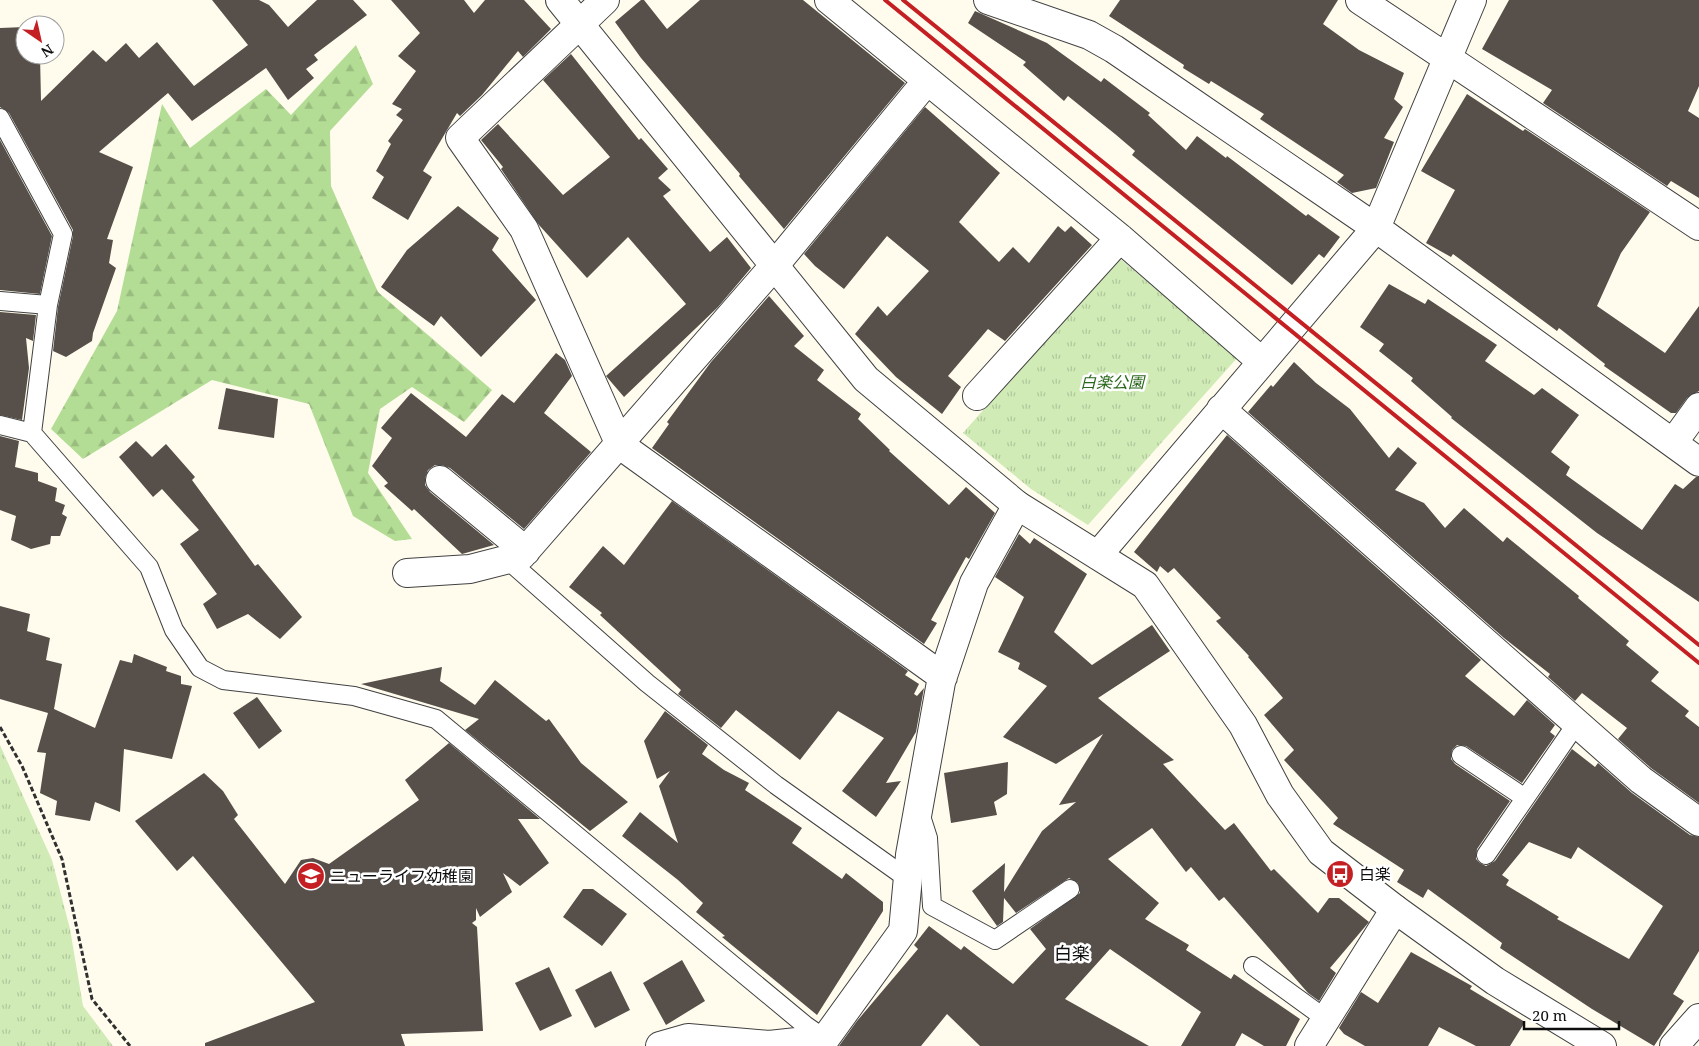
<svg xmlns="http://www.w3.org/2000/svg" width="1699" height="1046" font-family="'Noto Serif','Noto Sans JP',serif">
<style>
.grass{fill:url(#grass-tufts)}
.forest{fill:url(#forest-firs)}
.building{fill:#574f4a;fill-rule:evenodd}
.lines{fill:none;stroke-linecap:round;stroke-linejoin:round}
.service-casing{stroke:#414141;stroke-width:20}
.minor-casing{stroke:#414141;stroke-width:30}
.tertiary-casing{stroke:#414141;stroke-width:30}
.path{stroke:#303030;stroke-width:3;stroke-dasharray:5 2.5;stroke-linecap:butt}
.service{stroke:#fff;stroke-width:18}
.minor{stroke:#fff;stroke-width:28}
.tertiary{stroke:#fff;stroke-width:28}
.rail{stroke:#c42023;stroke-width:4}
.labels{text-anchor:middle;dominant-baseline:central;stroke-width:5;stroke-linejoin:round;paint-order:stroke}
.park-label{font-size:16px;font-style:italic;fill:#29681b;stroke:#fff}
.poi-label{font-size:16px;fill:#0e0e0e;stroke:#fff;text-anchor:start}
.neighbourhood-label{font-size:18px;fill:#0e0e0e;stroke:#fff}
</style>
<defs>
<pattern id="grass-tufts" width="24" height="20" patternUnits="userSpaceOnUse" patternTransform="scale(1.25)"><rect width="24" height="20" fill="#d0ebb6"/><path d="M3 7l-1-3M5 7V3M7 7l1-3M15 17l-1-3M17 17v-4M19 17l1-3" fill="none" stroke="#b1c89b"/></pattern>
<pattern id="forest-firs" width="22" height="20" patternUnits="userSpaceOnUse" patternTransform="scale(1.25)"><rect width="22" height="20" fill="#b3dd95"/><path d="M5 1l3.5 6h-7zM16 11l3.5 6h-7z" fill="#99bc7f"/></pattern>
</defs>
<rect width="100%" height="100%" fill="#fffcee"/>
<!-- grass -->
<path class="grass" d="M1118,257l120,100 -150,168 -57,-36 -68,-56z
M0,745l52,115 18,69 13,77 30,40h-113z"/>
<!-- forest -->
<path class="forest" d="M356,45l17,39 -43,47 1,55 47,106 114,98 -28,32 -52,-35 -32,22 -12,64 44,66 -17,2 -42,-25 -44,-112 -97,-24 -129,79 -32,-30 66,-118 45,-207 28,44 76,-59 25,26z"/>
<!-- building -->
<path class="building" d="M212,0h47l10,5 19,22 29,-27h36l14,15 -53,40 4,5 -12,9 8,9 -26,22 -22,-32 -74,53 -24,-28 -69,59 34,15 -26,72 6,1 -4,23 7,5 -23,65 -1,8 -26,16 -13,-6 5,-44 15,-71v-6l-64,-117 -9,-6v-79l25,-1v28h15l1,46 52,-51 13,12 20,-19 13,15 18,-16 37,44 54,-41z
M391,0h73l10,13 11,-13h39l27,29 -28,28 -5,-6 -36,44 -22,21 -3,-3 -34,58 9,6 -24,43 -36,-22 12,-21 -8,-6 15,-27 -3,-3 15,-21 -7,-5 6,-6 -10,-5 24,-33 -18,-15 22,-23z
M641,0h3l23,29 33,-29h103l102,83 -121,146 -45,-53 1,-2 -99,-116 -26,-36z
M1120,0h218l-15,24 36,26 45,23 -10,26 9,8 -19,31 10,4 -18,46 -24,5 -15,-11 7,-7 -84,-56 4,-5 -53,-33 -2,3 -26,-16 1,-3 -75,-49z
M1509,0h190v86l-11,25 11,7v80l-28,-17 -4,5 -124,-83 9,-13 -70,-41z
M975,11l72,32 54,39 3,-4 46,35 -2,2 38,35 11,-14 29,22 1,-2 79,60 2,-2 32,23 -16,21 -5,-4 -27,31 -160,-130 3,-4 -20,-17 -47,-38 -4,5 -41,-36 3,-3 -58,-39z
M571,54l68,86 2,-2 27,31 -10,9 13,12 -8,6 47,56 17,-15 24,31 -33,39 -94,90 -18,-21 80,-72 -58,-67 -41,41 -48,-53 -38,-56 2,-2 -22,-27 17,-16 65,71 47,-38 -67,-77z
M1467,94l56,37 2,-2 125,83 -29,41 -24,53 68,47 34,-47v85l-12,7 -11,15h-5l-67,-47 1,-2 -46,-36 -2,3 -104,-77 -2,3 -25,-14 29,-53 -34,-19z
M925,107l75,66 -41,49 40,40 14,-15 16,16 29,-37 7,6 6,-6 21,19 -87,96 -17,-12 -40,47 13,11 -19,27 -46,-37 -41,-43 23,-28 9,10 42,-45 -42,-35 -43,53 -29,-23 -11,-12z
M0,140l52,96 -12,58 -40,-4z
M458,206l41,32 -7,12 44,50 -55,57 -40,-41 -7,10 -53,-39 26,-37z
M1389,284l36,20 3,-5 69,46 -12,16 49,34 8,-7 37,27 -28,37 19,15 -4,8 76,55 33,-46 8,5 13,-12h3v125l-102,-69 -146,-115 1,-1 -41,-36 2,-3 -34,-27 5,-7 -24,-17z
M769,296l35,40 -10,10 30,24 -7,10 44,34 -3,5 32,31 -1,1 60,54 17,-18 29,26 -26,46 -3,-2 -35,63 6,3 -13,21 -272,-196 17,-24 -2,-2 44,-60z
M0,312l36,3 -3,26 -7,-3 3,30 -7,52 -22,-5z
M556,353l9,7 7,16 -28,37 47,39 -67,77 -74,-61 -8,-3h-7l-7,5 -3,8v7l5,7 64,53 -32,9 -48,-45 -2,2 -28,-25 4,-3 -16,-17 20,-28 -11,-10 30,-35 55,44 36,-43 12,9z
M1294,362l22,21 34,26 39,49 9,-11 19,16 -22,27 29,13 21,25 19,-20 39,34 4,-5 72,59 -1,2 51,43 -3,4 33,27 -8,9 38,30 -4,5 14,11v76l-48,-35 -33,-29 9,-11 -45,-35 -7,8 -27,-24 2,-3 -46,-36 -256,-226 23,-27 2,2z
M226,388l52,11 -4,39 -56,-9z
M1227,435l254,225 -16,16 49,40 13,-16 28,25 -5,7 5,4 -33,47 -56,-37 -9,-1 -5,5 -1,9 4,5 55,37 -33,48 -1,10 4,4 6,3 9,-5 77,-112 23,18 3,-4 34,30 58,42 9,2v114l-26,43 11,7 -30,45 -62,-37 -92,-61 2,-5 -74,-54 -5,9 -26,-16 7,-12 -71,-46 5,-6 -54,-58 10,-10 -30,-35 19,-17 -35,-41 1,-1 -33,-35 5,-3 -47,-50 -6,5 -8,-7 -3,6 -23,-20zM1529,842l42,17 7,-12 85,59 -34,53 -72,-40 2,-2 -53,-32 3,-5 -7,-5z
M0,436l19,5 -4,26 23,6v8l19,7 -2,13 10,4 -3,9 5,3 -7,19h-9l-1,8 -19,5 -20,-9 5,-24 -16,-6z
M136,441l16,16 14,-13 29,33 -3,3 63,86 3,-2 44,53 -22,22 -32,-25 -31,15 -14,-25 14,-10 -37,-50 19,-14 -37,-41 -9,8 -34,-40z
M672,501l236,170 -3,4 14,9 -5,10 3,2 7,-8 -8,44 -30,51 15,-2 -25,36 -34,-26 42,-53 -46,-27 -38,49 -64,-50 -15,18 -43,-34 3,-4 -81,-75 2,-2 -33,-26 34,-41 21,19z
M1019,534l11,10 4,-6 53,36 -33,58 38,33 60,-40 18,26 -72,47 76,62 -11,4 62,66 9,-7 37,48 3,-2 44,44 11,-15h10l30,24 -39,46 6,5 -17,28 -11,-8 -84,-96 -5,4 -28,-34 -5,5 -34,-44 -44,31 51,44 -14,16 44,26 -3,5 45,29 3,-5 66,45 -14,27h-22l-22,-13 -7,13h-54l20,-34 -91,-63 -45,50 84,47h-169l-33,-32 -26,32h-82l18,-25 61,-72 -4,-4 15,-19 32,24 3,-4 49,38 33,-35 -16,-20 50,-36 -2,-10 -9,-5 -53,35 -12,-15 -1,24 -6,4 -25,-35 33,-28 -1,29 38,-61 34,-29 -17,3 44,-71 -47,30 -53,-27 44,-51 -29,-17 2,-6 -22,-11 26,-55 -29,-20z
M0,606l30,8 -3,17 23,7 -4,22 16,4 -8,45 41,19 25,-68 12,3 2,-9 33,13 -1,4 15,5v8l11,2 -20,73 -48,-10 -4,63 -25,-10 -5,19 -35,-6 2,-14 -17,-8 6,-40 -9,-1 11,-39 -48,-14z
M442,667l-2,14 35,24 20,-25 51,41 3,-2 32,44 47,39 -38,29 -125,-101 14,-11 -118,-35z
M257,697l25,34 -23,18 -26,-36z
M665,711l43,34 -6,9 22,16 25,13 -4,7 57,38 -10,15 50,36 4,-6 37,29v9l-66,104 -95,-78 3,-1 -29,-24 7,-9 -25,-23 -56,-44 18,-24 38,31 -19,-57 11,-15 -13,8 -13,-38z
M449,743l91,76h-22l31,44 -29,23 -17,-13 9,19 -32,25 -4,-9v12l-4,3 5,4 6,104 -82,3 4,12h-200v-3l110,-41 -122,-146 -16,15 -42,-50 69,-48 19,18 15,24 -4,4 51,65 16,-24 12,-2 16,6 90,-64 -14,-20z
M1008,762l-1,32 -13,8 3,13 -46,8 -7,-50z
M583,889h10l34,25 -25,32 -39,-29z
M1411,952l61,34 -2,3 55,33 -15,24h-34l-37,-19 -11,19h-63l-21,-12 -5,-6 22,-36 17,11z
M682,960l23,41 -39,24 -23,-42z
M549,967l23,49 -32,15 -25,-48z
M611,971l19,39 -35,18 -20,-38z"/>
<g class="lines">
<!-- service casing -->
<g class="service-casing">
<path id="service" d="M0,118l63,116 -15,71 -16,128
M0,301l48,4
M0,425l32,8 117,134 25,63 26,38 23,12 131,16 82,23 369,306 20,14
M509,561l138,122 129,102 132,94
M1461,755l64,43
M920,813l8,25 4,68 63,34 75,-51
M1486,855l91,-132
M1253,966l73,53"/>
</g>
<!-- minor casing -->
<g class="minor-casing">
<path id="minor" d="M605,0l-145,138 64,91 96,216 323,232
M829,0l291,238 141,123
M988,0l101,35 25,14 262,179 323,234
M1360,0l339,226
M977,396l143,-158
M1221,409l420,371 58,42
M1673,443l26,-36
M440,480l86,71
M1098,555l278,-327 96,-228
M407,573l63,-4 51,-13 253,-290 152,-184
M660,1046l28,-8 81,7 56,-6 78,-108 7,-76 31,-173 33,-99 43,-78
M1309,1046l86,-137"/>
</g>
<!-- tertiary casing -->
<g class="tertiary-casing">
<path id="tertiary" d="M560,0l306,379 151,126 128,80 98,140 37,70 41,57 74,57 100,72 107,65
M1674,1046l25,-28"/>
</g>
<!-- path -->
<path class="path" d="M0,727l22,39 40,93 30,140 38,47"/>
<!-- service -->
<use href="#service" class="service"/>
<!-- minor -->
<use href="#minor" class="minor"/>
<!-- tertiary -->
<use href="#tertiary" class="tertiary"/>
<!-- rail -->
<path class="rail" d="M885,0l814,663
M903,0l796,645"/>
</g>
<!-- icons -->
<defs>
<g id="bus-disc" transform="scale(1.4375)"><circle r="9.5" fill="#c42023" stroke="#fff"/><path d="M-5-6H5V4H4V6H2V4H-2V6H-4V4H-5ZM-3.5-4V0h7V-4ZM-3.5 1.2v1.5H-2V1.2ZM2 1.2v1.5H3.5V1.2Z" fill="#fff"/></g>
<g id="school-disc" transform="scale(1.4375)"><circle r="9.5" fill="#c42023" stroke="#fff"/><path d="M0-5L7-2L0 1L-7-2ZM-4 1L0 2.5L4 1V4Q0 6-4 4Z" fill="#fff"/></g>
</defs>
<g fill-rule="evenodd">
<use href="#bus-disc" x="1340" y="874"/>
<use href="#school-disc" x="311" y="876"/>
</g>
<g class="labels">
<!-- park labels -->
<g class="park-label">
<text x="1112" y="382">白楽公園</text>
</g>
<!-- poi labels -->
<g class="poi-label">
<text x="1359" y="874">白楽</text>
<text x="330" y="876">ニューライフ幼稚園</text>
</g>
<!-- neighbourhood labels -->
<g class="neighbourhood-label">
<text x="1072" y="953">白楽</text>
</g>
</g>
<!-- north arrow -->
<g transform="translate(40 40) rotate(146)"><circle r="24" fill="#ffffff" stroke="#9f9f9f"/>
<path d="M0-4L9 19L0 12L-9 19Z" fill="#c42023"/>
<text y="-8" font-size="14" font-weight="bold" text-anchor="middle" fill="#0e0e0e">N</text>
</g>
<!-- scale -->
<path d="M1524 1021v8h95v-8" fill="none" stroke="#0e0e0e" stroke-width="2.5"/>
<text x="1532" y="1021" font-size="15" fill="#0e0e0e" stroke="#ffffff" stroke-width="4" paint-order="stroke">20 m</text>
</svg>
